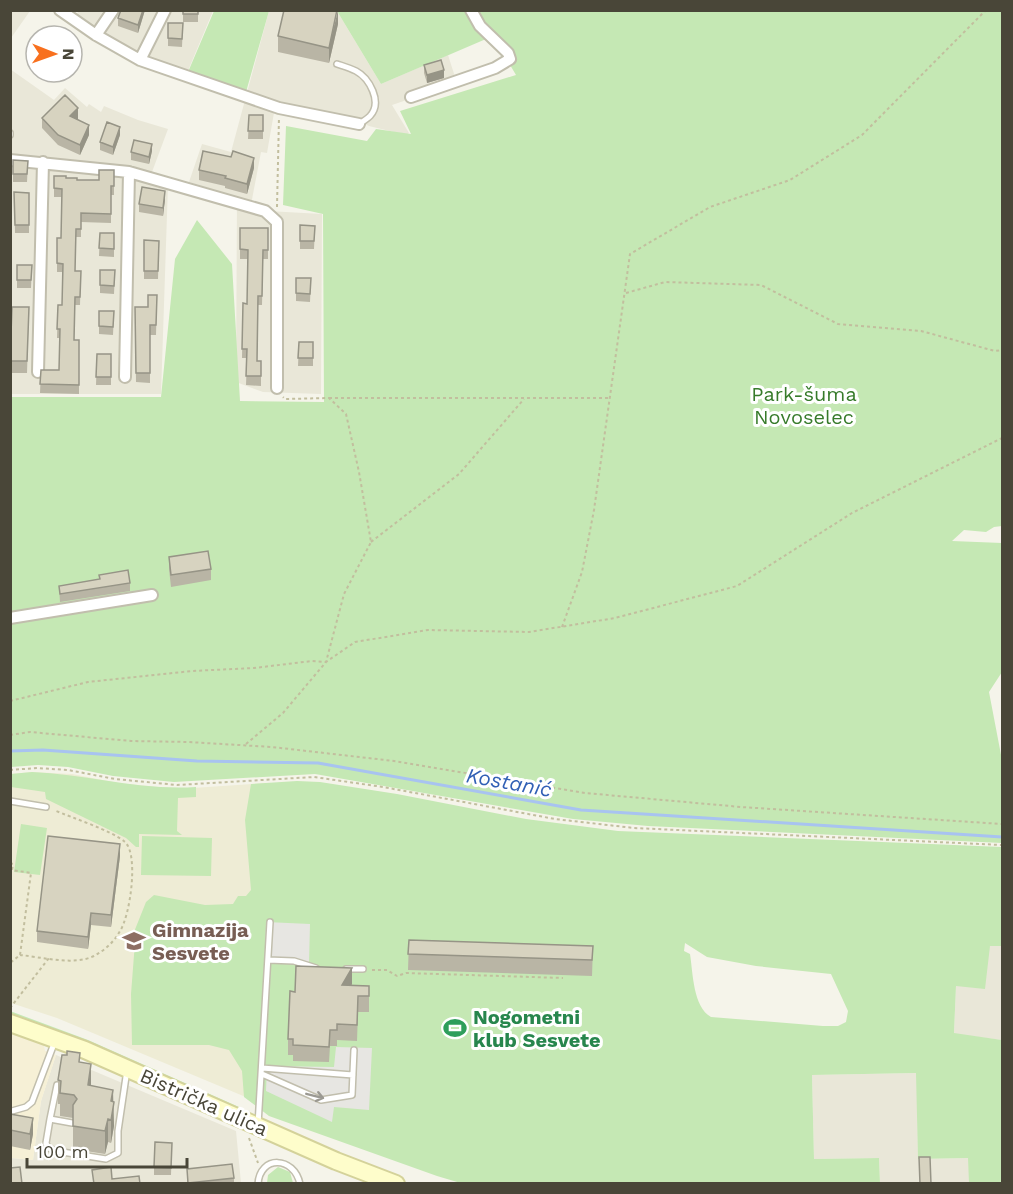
<svg xmlns="http://www.w3.org/2000/svg" width="1013" height="1194" font-family="'Work Sans',sans-serif">
<style>
.residential{fill:#e9e7d8}
.commercial{fill:#f6f0d6}
.education{fill:#eeecd5}
.green{fill:#c5e8b4;fill-rule:evenodd}
.parking{fill:#e7e6e2}
.lines{fill:none;stroke-linecap:round;stroke-linejoin:round}
.stream{stroke:#a8c3f0;stroke-width:3}
.service-casing{stroke:#c1bead;stroke-width:8}
.minor-casing{stroke:#c1bead;stroke-width:14}
.secondary-casing{stroke:#d4d29a;stroke-width:20}
.path{stroke:#c2be9e;stroke-width:2;stroke-dasharray:3 3;stroke-linecap:butt}
.service{stroke:#fff;stroke-width:5}
.minor{stroke:#fff;stroke-width:10}
.secondary{stroke:#fefdcb;stroke-width:16}
.wall{fill:#b9b5a5}
.shaded-wall{fill:#969486}
.building{fill:#d7d3c0;stroke:#969486;stroke-width:1.5}
.oneway{stroke:#9b9992}
.labels{text-anchor:middle;dominant-baseline:central;stroke-width:6;stroke-linejoin:round;paint-order:stroke}
.park-label{font-size:20px;fill:#377b2b;stroke:#fff}
.education-label{font-size:20px;font-weight:bold;fill:#785e54;stroke:#fff;text-anchor:start}
.leisure-label{font-size:20px;font-weight:bold;fill:#27864d;stroke:#fff;text-anchor:start}
.street-label{font-size:20px;fill:#494638;stroke:#fff}
.water-label{font-size:21px;font-style:italic;fill:#3160b5;stroke:#fff}
</style>
<rect width="100%" height="100%" fill="#f5f4ea"/>
<!-- residential -->
<path class="residential" d="M11,10l19,1 -19,27 -1,-27z
M79,10l134,1 -26,62 -31,-11 -51,-26 -29,-20z
M269,11h68l44,73 67,-29 9,28 -65,22 17,28 -3,2 -37,-9 -14,-7 -79,-18 -9,52 -6,-1 -11,58 72,4 -1,180 -58,-2 -27,-10 1,-185 -48,-15 13,-38 29,8z
M10,69l44,31 11,-12 22,19 2,-3 12,8 3,-6 34,14 30,9 -19,51 19,5 -7,209h-150z
M990,946h12v94l-48,-6 2,-48z
M56,1055l180,76 5,52 -230,1v-26l22,2 8,-59z
M917,1073l1,86 51,-1v25h-89l-1,-25 -65,1 -2,-84z"/>
<!-- commercial -->
<path class="commercial" d="M11,1028l32,13 2,10 11,4 -15,46 -8,59 -22,-2z"/>
<!-- education -->
<path class="education" d="M32,772l40,2 46,9 60,6 89,-6 -19,315 -191,-80 -46,-15 -1,-229z"/>
<!-- green -->
<path class="green" d="M214,11h55l-23,81 -58,-20z
M337,11h665v515l-8,1 -8,5 -22,-2 -12,11 50,2v129l-13,20 13,68v83l-354,-17 -75,-7 -258,-45 -141,8 -61,-6 -45,-9 -30,-2 -27,2v-370h150l14,-138 22,-39 35,44 8,137 84,1 -1,-188 -40,-9 3,-79 81,15 9,-12 35,5 -11,-23 116,-36 -23,-39 -112,48z
M32,772c55,2 109,19 164,15v10l-18,1 -1,33 5,4 -43,-1v13h-3l-10,-9 -80,-39 -1,-7 -34,-5v-13z
M297,781l23,1 77,12 129,25 92,12 384,16v99h-12l-5,43 -29,-3 -2,47 48,7v143h-33l-1,-25 -50,1 -2,-86 -104,2 2,84 65,-1 1,25 -416,1 -27,-8 -168,-60 -25,-19 -2,-26 -13,-21 -20,-5h-77l-1,-51 4,-52 -1,-10 12,-30 8,-7 51,10 28,-1 5,-8h8l5,-6 -6,-70 6,-36zM685,943l22,14 49,9 75,8 17,37 -2,11 -8,4h-15l-112,-9c-18,-10 -18,-44 -21,-63l-6,-3z
M21,824l26,4 -7,47 -26,-3z
M142,836l70,2 -1,38 -70,-1z
M10,1011l78,29 151,67 2,4 -230,-95z
M278,1167l12,5 3,11h-26l1,-8z"/>
<!-- parking -->
<path class="parking" d="M266,922l44,2 -1,40 -44,-2z
M336,1047l36,1 -3,62 -35,-3 -2,15 -66,-31 1,-25 67,1z"/>
<g class="lines">
<!-- stream -->
<path class="stream" d="M10,751l33,-1 154,11 121,2 263,47 421,27"/>
<!-- service casing -->
<g class="service-casing">
<path id="service" d="M337,64c6,2 13,4 19,7 13,7 27,31 14,45 -3,3 -8,6 -11,8
M10,133v2
M10,801l36,6
M268,960l26,1 22,7
M346,969h17
M262,1068l91,7
M262,1074l59,26 31,-5 2,-45
M12,1111l14,-4 6,-5 23,-61
M50,1119l7,-34
M72,1123l-22,-4 -4,24 2,5 8,3 50,8 12,-6v-22l9,-61
M258,1125l12,-203
M258,1184c2,-29 36,-28 42,0"/>
</g>
<!-- minor casing -->
<g class="minor-casing">
<path id="minor" d="M60,10l36,25 44,25 139,48 80,16
M96,35l17,-25
M140,60l25,-50
M411,97l84,-29 15,-9 -2,-6 -28,-27 -9,-16
M10,160l119,12 136,39 12,11v166
M38,372l5,-210
M125,377l4,-205
M10,618l142,-23"/>
</g>
<!-- secondary casing -->
<g class="secondary-casing">
<path id="secondary" d="M10,1023l75,27 251,111 60,23"/>
</g>
<!-- path -->
<path class="path" d="M277,207l2,-90
M626,293l39,-11 96,3 77,39 83,7 74,20 7,-1
M329,398h282
M371,542l88,-68 65,-75
M562,627l20,-55 12,-62 36,-256 80,-47 80,-27 72,-45 124,-125
M10,701l78,-19 104,-11 62,-3 58,-7 14,1 18,-68 27,-52 -12,-70 -13,-58 -17,-16 -44,1 -2,-2
M10,735l20,-3 101,9 57,1 84,5 122,14 191,32 156,14 261,17
M246,744l37,-31 43,-51 29,-20 73,-12 101,2 86,-14 122,-32 115,-73 150,-75
M10,770l27,-2 31,2 47,9 62,6 137,-8 69,10 172,32 79,9 368,17
M10,863l3,1 -1,6 19,3 -11,82 -10,8
M20,955c22,2 53,11 74,1 11,-6 20,-14 26,-25 10,-15 19,-76 5,-89 -14,-12 -53,-24 -71,-32
M372,970h15l10,6 9,-3 157,5
M10,1008l39,-50
M249,1138l9,25"/>
<!-- service -->
<use href="#service" class="service"/>
<!-- minor -->
<use href="#minor" class="minor"/>
<!-- secondary -->
<use href="#secondary" class="secondary"/>
</g>
<!-- wall -->
<path class="wall" d="M121,10h24l-7,23 -20,-7v-8z
M183,10h15v12h-15z
M168,23h15l-1,24 -14,-1z
M338,24l-9,39 -51,-11v-16z
M424,65l20,13 -17,5 -3,-10z
M249,115h14v24h-15z
M42,118l36,1 -1,1 12,15 -9,20 -22,-10 -16,-17z
M120,135l-7,20 -13,-5v-8z
M152,151l-3,13 -18,-4v-8z
M13,160l15,1 -1,21h-14z
M254,168l-7,26 -22,-6v-2l-26,-6v-10z
M114,170v25h-3v28l-30,-1v15h-5l-1,34h6l-1,34h-5l-1,35h5v54l-39,-1 1,-23h18l1,-32h-3l1,-33h4v-33h-5v-34h4l1,-41h-8v-21l23,4h22z
M14,192l15,1v40h-14z
M165,199l-2,17 -24,-4v-8z
M300,225l15,1 -1,23h-14z
M240,228h28v31h-5l-1,46h-4l-1,56h4v25l-15,-1 1,-27h-5l1,-55 4,1 1,-45h-8z
M100,233h14v24l-15,-1z
M144,240l15,1 -1,38h-14z
M17,265h15l-1,23h-14z
M100,270h15l-1,24 -14,-1z
M296,278h15l-1,24 -14,-1z
M157,295l-1,40h-6v48l-14,-1 -1,-75h13z
M29,307l-2,66h-17v-21z
M99,311h15l-1,24 -14,-1z
M299,342h14v24h-15z
M97,354h14v31h-15z
M169,557l42,12v11l-40,7 -2,-18z
M99,575l31,8v8l-70,11 -1,-16 40,-7z
M120,856l-9,71 -20,-2 -3,24 -51,-7v-11z
M409,940l184,6 -1,30 -184,-6z
M352,984l-1,2h18v26h-11l-1,29 -20,-1v6h-7l-1,16 -36,-1v-6h-5v-16l7,-47z
M80,1062l11,24 22,16 1,24 -3,17 -3,-1 -3,12 -32,-5v-31l-13,-2v-12h-2v-24z
M10,1114l23,20 -3,16 -20,-4z
M172,1143l-1,32h-17v-8z
M187,1169l47,9v6h-47z"/>
<!-- shaded-wall -->
<path class="shaded-wall" d="M143,10h2l-7,23v-8z
M338,10v14l-9,39v-15z
M444,70v8l-17,5v-8z
M78,108v11l-8,8v-11z
M89,125v10l-9,20v-10z
M120,127v8l-7,20v-8z
M152,144v7l-3,13v-7z
M254,158v10l-7,26v-10z
M165,191v8l-2,17v-8z
M120,844v12l-9,71v-12z
M91,913v12l-3,24v-12z
M352,968v16l-10,17v-16z
M91,1064v23l-3,-2z
M113,1090l1,36 -3,17v-42z
M33,1118v16l-3,16v-16z
M108,1119v23l-3,12v-23z"/>
<!-- building -->
<path class="building" d="M121,10h22l-5,15 -20,-7z
M183,10h15v4h-15z
M284,10h53l-8,38 -51,-12z
M168,23h15l-1,16 -14,-1z
M441,60l3,10 -17,5 -3,-10z
M65,95l13,13 -8,8 19,9 -9,20 -22,-10 -16,-17z
M249,115h14v16h-15z
M107,122l13,5 -7,20 -13,-5z
M134,140l18,4 -3,13 -18,-5z
M203,151l28,6 2,-6 21,7 -7,26 -22,-6 1,-2 -27,-6z
M13,160l15,1 -1,13h-14z
M99,170h15v16h-3v28l-30,-1v16h-5l-1,42h6l-1,26h-5l-1,43h5v45l-39,-1 1,-14h18l1,-41h-3l1,-24h4l1,-41 -6,-1v-25h4l1,-49 -8,-1v-12h12v2h11v2h22z
M142,187l23,4 -2,17 -24,-4z
M14,192l15,1v32h-14z
M300,225l15,1 -1,15h-14z
M240,228h28v22h-5l-1,46h-4l-1,65h4v15h-15l1,-27h-5l1,-46 4,1 1,-54 -8,-1z
M100,233h14v16l-15,-1z
M144,240l15,1 -1,30h-14z
M17,265h15l-1,15h-14z
M100,270h15l-1,16 -14,-1z
M296,278h15l-1,16 -14,-1z
M148,295h9l-1,30h-6v48h-14l-1,-66h13z
M12,307h17l-2,54h-17z
M99,311h15l-1,16 -14,-1z
M299,342h14v16h-15z
M97,354h14v23h-15z
M208,551l3,18 -40,6 -2,-18z
M128,570l2,13 -70,11 -1,-8 41,-7 -1,-4z
M48,836l72,8 -9,71 -20,-2 -3,24 -51,-6z
M409,940l184,6 -1,14 -184,-6z
M296,966l56,2 -10,17 27,1v10h-11l-1,29 -20,-1v6h-7l-1,17 -36,-2v-6h-5l2,-48 5,1z
M67,1051l13,2 -1,9 12,2 -3,21 25,5 -2,11 3,1 -3,18 -3,-1 -3,12 -32,-5v-21l4,-6 -3,-4 -14,-2 1,-12 -3,-1 4,-25h5z
M10,1114l23,4 -3,16 -20,-4z
M155,1142l17,1 -1,25 -17,-1z
M919,1157h11l1,27h-11z
M232,1164l2,14 -46,5 -1,-14z
M20,1167l2,17h-12v-16z
M111,1167l1,12 27,-3 1,8h-46l-2,-14z"/>
<!-- one-way arrows -->
<defs><path id="oneway-shaft" d="M-6 0H5M1.5-3L5.5 0L1.5 3" fill="none" stroke-width="1.6" stroke-linecap="round" stroke-linejoin="round" transform="scale(1.5)"/></defs>
<use class="oneway" href="#oneway-shaft" transform="translate(315 1096) rotate(14)"/>
<!-- icons -->
<defs>
<g id="school-bare" transform="scale(1.8)"><path d="M0-5L7-2L0 1L-7-2ZM-4 1L0 2.5L4 1V4Q0 6-4 4Z" fill="#8d6e63" stroke="#fff" stroke-width="2.5" paint-order="stroke"/></g>
<g id="stadium-bare" transform="scale(1.8)"><path d="M0-5a6.5 5 0 1 0 0 10a6.5 5 0 1 0 0-10ZM-3.5-1.8h7v3.6h-7Z" fill="#2e9e5b" stroke="#fff" stroke-width="2.5" paint-order="stroke"/></g>
</defs>
<g fill-rule="evenodd">
<use href="#school-bare" x="134" y="941"/>
<use href="#stadium-bare" x="455" y="1028"/>
</g>
<g class="labels">
<!-- park labels -->
<g class="park-label">
<text x="804" y="394">Park-šuma<tspan x="804" dy="23">Novoselec</tspan></text>
</g>
<!-- education labels -->
<g class="education-label">
<text x="152" y="930">Gimnazija<tspan x="152" dy="23">Sesvete</tspan></text>
</g>
<!-- leisure labels -->
<g class="leisure-label">
<text x="473" y="1017">Nogometni<tspan x="473" dy="23">klub Sesvete</tspan></text>
</g>
<!-- street labels -->
<g class="street-label">
<text transform="translate(204 1102) rotate(24)">Bistrička ulica</text>
</g>
<!-- water labels -->
<g class="water-label">
<text transform="translate(509 782) rotate(10)">Kostanić</text>
</g>
</g>
<!-- border -->
<rect width="1013" height="1194" fill="none" stroke="#494638" stroke-width="24"/>
<!-- north arrow -->
<g transform="translate(54 54) rotate(91)"><circle r="28" fill="#ffffff" stroke="#b6b5af" stroke-width="1.5"/>
<path d="M0-4.5L10 22L0 15L-10 22Z" fill="#f8701e"/>
<text y="-9" font-size="16" font-weight="bold" text-anchor="middle" fill="#494638">N</text>
</g>
<!-- scale -->
<path d="M27 1158v9h160v-9" fill="none" stroke="#494638" stroke-width="3"/>
<text x="36" y="1158" font-size="18" fill="#494638" stroke="#ffffff" stroke-width="4.5" paint-order="stroke">100 m</text>
</svg>
